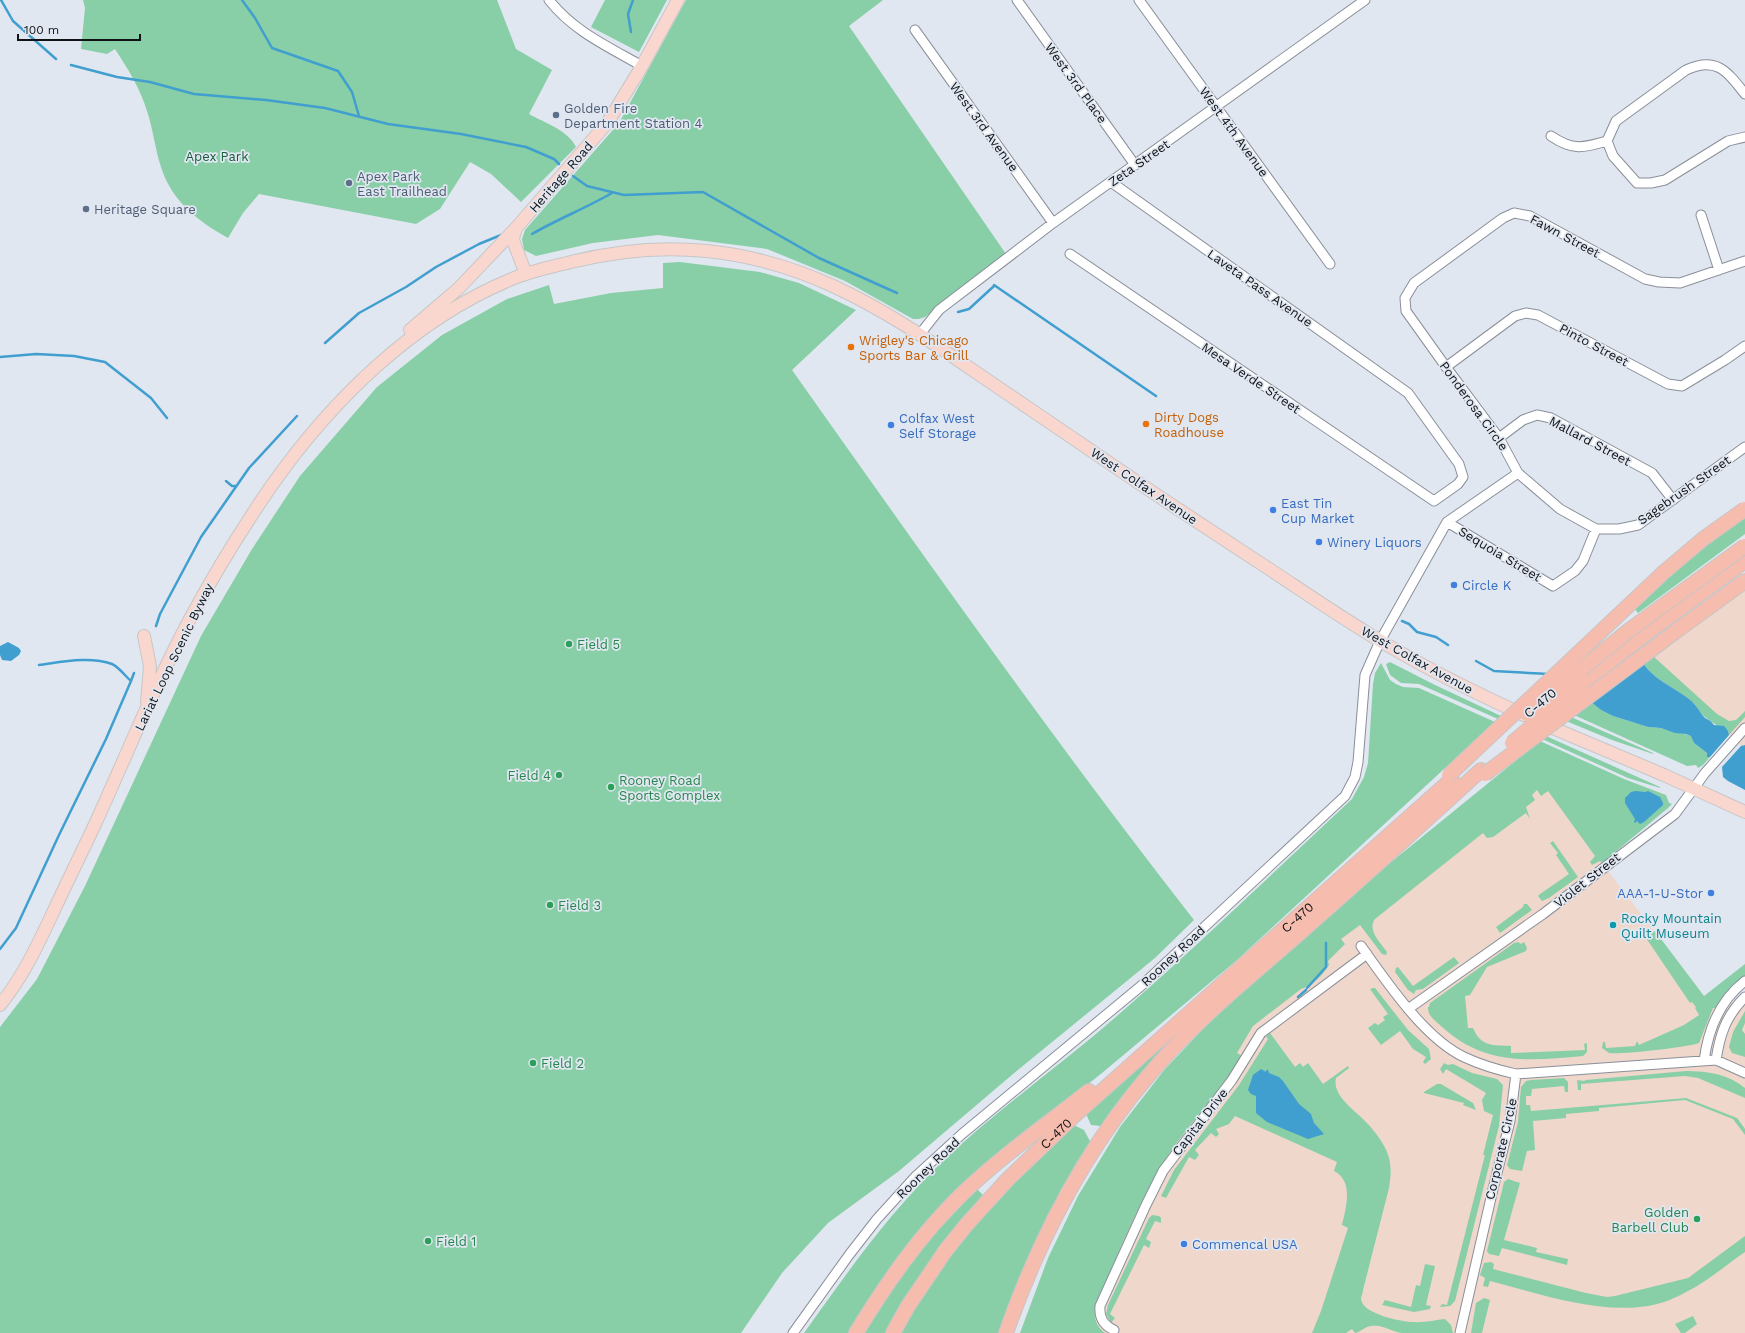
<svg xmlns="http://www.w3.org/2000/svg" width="1745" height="1333" font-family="'Work Sans',sans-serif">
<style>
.commercial{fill:#efd7cc}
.green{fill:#88cfa7}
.water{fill:#409fcf}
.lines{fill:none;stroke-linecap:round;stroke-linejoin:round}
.stream{stroke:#409fcf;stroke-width:2.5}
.minor-casing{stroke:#8a8f99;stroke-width:11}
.major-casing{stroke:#c6c6c7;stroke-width:14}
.highway-casing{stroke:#c6c6c7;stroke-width:16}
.minor{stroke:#fff;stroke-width:9}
.major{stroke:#fad7ce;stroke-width:12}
.highway{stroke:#f6bcae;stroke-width:14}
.highway-bridge-casing{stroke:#c6c6c7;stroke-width:16;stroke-linecap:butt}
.highway-bridge{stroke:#f6bcae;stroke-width:14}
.service-dot{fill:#5c6f8a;stroke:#e1e7f1;stroke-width:1.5}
.food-dot{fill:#e8710a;stroke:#e1e7f1;stroke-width:1.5}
.shop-dot{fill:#3f7fe0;stroke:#e1e7f1;stroke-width:1.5}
.leisure-dot{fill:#2e9e5b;stroke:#e1e7f1;stroke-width:1.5}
.culture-dot{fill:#0f9aa8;stroke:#e1e7f1;stroke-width:1.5}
.labels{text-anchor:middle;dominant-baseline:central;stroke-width:3.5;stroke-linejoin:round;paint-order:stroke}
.street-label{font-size:13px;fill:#101215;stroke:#e1e7f1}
.service-label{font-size:13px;fill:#4e5e75;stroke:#e1e7f1;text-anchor:start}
.park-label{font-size:13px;fill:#185c3d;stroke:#e1e7f1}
.food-label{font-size:13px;fill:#c56008;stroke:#e1e7f1;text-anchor:start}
.shop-label{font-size:13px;fill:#366cbe;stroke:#e1e7f1;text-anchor:start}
.leisure-label{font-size:13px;fill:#27864d;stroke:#e1e7f1;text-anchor:start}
.culture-label{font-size:13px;fill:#0d838f;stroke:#e1e7f1;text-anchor:start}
</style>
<rect width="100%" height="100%" fill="#e1e7f1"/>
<!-- commercial -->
<path class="commercial" d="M1745,589v156l-4,1 -12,-11 -1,-4 -85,-68z
M1544,782l58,81 102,133 41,9v328h-658l10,-108 81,-128 161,-157z"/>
<!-- green -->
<path class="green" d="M83,0h414l19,49 36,21 -23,44c16,9 39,16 47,33l-55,55 -30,-28 -21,-12 -30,47 -24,15 -157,-30 -16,19 -15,25c-30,-17 -56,-36 -67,-71 -6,-18 -8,-38 -14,-56 -7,-23 -19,-42 -32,-62l-8,5 -26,-5 4,-41z
M605,0h62l-28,52 -48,-25z
M686,0h197l-34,26 157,228 -81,63 -6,2h-6l-68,-38 -78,-32 -109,-14 -65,8 -57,13 -12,-6 -2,-11 3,-9 94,-107z
M680,262l80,10 39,11 57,27 -64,60c131,185 262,371 402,550l-39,38 -142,116 -114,97 -71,52 -46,50 -41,60h-741v-306l37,-48 48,-93 116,-250 51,-87 48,-73 77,-89 65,-52 65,-36 42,-14 5,19 57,-11 52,-5v-25z
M1745,514v20l-107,79 -5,-6 42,-39z
M1653,656l64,58 12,7 7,-1 9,-9v6l-16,18 -1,-4c-8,-4 -16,-8 -23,-14 -6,-4 -9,-13 -16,-18 -15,-12 -35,-19 -46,-36z
M1390,662l43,22 68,32 -3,3 -79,-35 -18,-1 -11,-8 -4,-11z
M1381,663l9,17 6,4 7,3 16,1 76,34 -258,238 -135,113 -92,73 -160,187h-46c43,-60 84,-119 138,-171 54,-52 118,-96 175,-146 80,-70 157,-144 235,-217l12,-22 4,-14 5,-79 2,-11z
M1591,702l10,8 12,6 35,11 13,1 31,8 2,7 13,10v4h3l-7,8 -5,3 -2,-3 -9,1 -113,-51z
M1571,717l82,36v1l-41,-14 -46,-19z
M1546,736l114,51v1l-32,-10 -86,-39z
M1540,741l84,38 42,16 3,8 3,1 -4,4 -66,55 -2,-2 -8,4 -2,-3 5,-6 -47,-65 -7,5 -4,-6 -5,5 3,5 -9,7 4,12 -4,-6 -33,24 -6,1 -4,-5 -108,86c-8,11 5,23 12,33l-1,3 -4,-1 -22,-29 -19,14 4,5 -17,17 1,4c-7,11 -17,21 -28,24l-48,37 -16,27 5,3c-21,35 -50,64 -73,98 -30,45 -49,98 -72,147 -4,13 -3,24 8,32h-85l28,-75 30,-62 42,-69 45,-58 37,-39 50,-47 138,-120z
M1553,841l25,36 -29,21 -7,3 -4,-5 2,-2 29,-20 -13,-19 2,-2 -8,-10z
M1524,904h3l5,6 -32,23 -4,-6 27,-20z
M1655,931l49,65 41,-32v12l-14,11 -16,21h-2l-14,35c-9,4 -81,12 -90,10l-7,-5 1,-6h2l1,6 29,-2 2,-5 2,4 45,-20 15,-10 -4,-7 1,-1 -4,-5 -2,1 -44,-65z
M1518,942l3,2 3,-2 3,6 -1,3 -39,16 -17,28 -5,1 3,32h5c8,19 20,17 38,18v7l74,-3 -1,-6 3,-1v9l-4,4c-54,5 -99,10 -142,-30 -5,-5 -14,-10 -13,-19h1l1,-4 84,-60z
M1454,957l5,6 -36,26 -7,1 -2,4 -6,-4 -13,-18 1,-4 2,-1 15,19z
M1373,988h2l33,42 21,19 2,10 -6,5 -2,-2 3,-5 -13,-8 -13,-18 -19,14 -13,-17 7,-5 3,2 7,-5 -2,-3 5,-3 -18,-25z
M1745,1011v12l-3,7 3,4v23l-13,-4 -3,-6 4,-15z
M1191,1019l-84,97v2l-6,8 -10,-1 -5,-11z
M1270,1033l25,34 5,-4 3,4 5,-4 15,21 25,-18 1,2 -13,10c-4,17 17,31 28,42 9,9 18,20 23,32 5,12 4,24 2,36l-26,102c0,3 -2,6 -2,9 1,15 41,23 53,23 10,1 21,-2 31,-3l6,6 2,8c-17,0 -34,0 -51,0 -10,-1 -20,-9 -30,-7 -7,0 -11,6 -17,7l-3,-4 -6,4h-34l9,-22 27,-83 -6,-3c4,-18 12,-44 -8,-54l3,-9 -102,-46 -6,8 -13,5 3,5 -3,3 -5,-4 -16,17 4,5 -4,5 -6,-3 -23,41 -5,-2 13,-26 65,-85 29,-46 -2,-2z
M1444,1063l4,2 5,-1 19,9 25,6 6,6 -4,41 -44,175 -5,5 -10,1 2,-3 5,1 38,-150h-2l10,-40 -9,-4 -2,-11 4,-7 -40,-24 -3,5 -3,-5z
M1686,1071c22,0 42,3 59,17v10l-47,-20 -13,-2 -104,8v6h-3l-1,-10 7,1 2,-1z
M1564,1078l4,4v10h-3l-1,-6 -32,3 -1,7h-5v9h4l1,6 155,-13 51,20 8,11v6l-12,-16 -48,-19 -86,8v3l-33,3v4l-33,3 2,29 -8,1 -5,20 -12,-2 -3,-4 11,-43 3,-35 5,-6 5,-1z
M1437,1084h4l32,19 3,7 -13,-5 1,-2 -40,-10v-1z
M1074,1125l10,5 7,13 -36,59 -13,27 -42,104h-100c27,-47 58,-92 95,-131 25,-27 53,-52 79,-77z
M1508,1179l12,4 -16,57 33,8 -1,4 32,7 -1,6 -65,-17 -3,8 -10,-2 -2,-3 17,-69z
M977,1189l6,6c-38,44 -70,87 -98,138h-22l24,-39 39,-51z
M1152,1215l7,1 2,2v5l-6,-2 -9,18 5,3 -2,6 -5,-3 -34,69 5,4 -4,5 -5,-9 2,-9 41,-87z
M1745,1236v16c-19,13 -37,29 -57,39 -12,7 -27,13 -40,15 -52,8 -108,-12 -158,-25l-2,6 -5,-1 2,-8 -5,-3 4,-12 7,-1 3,2 -1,5 93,24 21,4 8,-1 73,-18z
M1425,1264l10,2 -9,39 5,1 -1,3 -16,3 -32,-7 3,-5 26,7 5,-22 4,1z
M1484,1298l6,2 -8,33h-11l5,-30z
M1693,1316l4,8 -12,9h-4l-6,-9z"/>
<!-- water -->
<path class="water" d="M8,642l11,6 2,3 -2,4 -8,6 -9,-1 -2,-5v-9z
M1643,663c11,17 31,24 46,36 7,5 11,14 16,19 4,2 6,3 9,7l10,1 4,5 1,4 -19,22h-3v-4l-13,-10 -3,-7 -5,-2 -11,-1 -14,-5 -13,-1 -35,-11 -12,-6 -10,-8z
M1745,745v45l-17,-9 -5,-4 -1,-10 19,-21z
M1636,791l9,1 3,-1 12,6 3,6v2l-19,17 -4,2 -3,-3 -2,2 -1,-1 1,-3 -10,-16v-5l6,-6z
M1261,1069l5,3v-2h2l1,3 10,4 4,4 16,23 12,10 3,9 10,11 -16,5 -41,-17 -11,-9v-17l-5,-2 -3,-4 5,-15z"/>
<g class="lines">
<!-- stream -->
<path class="stream" d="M1,0l12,21 43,38
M242,0l13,18 17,30 66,23 14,21 7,24
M631,32l-3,-18 5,-14
M71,65l46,12 33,5 44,12 72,6 59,8 63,16 73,10 65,13 28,12 5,5
M573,176l14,10 37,9 79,-3 116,66 78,35
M532,234c26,-15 54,-26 80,-41
M994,285l162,111
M958,312l11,-3 25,-23
M325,343l34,-30 47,-26 30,-20 43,-23 22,-9
M0,357l36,-3 38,2 31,6 46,36 16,20
M226,481l6,5h4
M1402,621l7,3 8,8 19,5 12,8
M156,626l4,-12 41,-77 48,-69 48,-52
M1476,661l18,10 55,3
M39,665c23,-3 51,-9 73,-1 7,3 13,12 19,17l3,-8
M0,949l16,-21 43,-93 47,-96 25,-58
M1307,988l19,-21v-24
M1298,997l8,-7"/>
<!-- minor casing -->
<g class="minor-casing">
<path id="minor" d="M549,0c24,31 60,47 93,66
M1017,0l118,165
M1139,0l191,264
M915,30l138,193
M1745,94c-18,-23 -29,-38 -59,-24l-70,51 -9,20 6,15 24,27h14l14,-3 63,-39 17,-4
M1551,136c22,15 32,12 56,5
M1701,215l18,55
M1070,254l364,247 24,-17 5,-7 -4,-13 -51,-71 -297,-211
M1745,261l-65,22 -21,-1 -14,-3 -115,-63 -16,-3 -11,5 -89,65 -9,15 1,13 40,56 53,71 19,35 42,36 36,20h23l19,-4 107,-78
M920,334l19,-24 114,-87 312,-223
M1446,367l69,-51 11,-3 12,2 130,69 14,2 43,-26 20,-14
M1499,438l24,-18 14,-5 14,3 101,55 21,27
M1447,522l106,64 22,-15 8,-10 13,-32
M1361,946c26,36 63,92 103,111 17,8 34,13 52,17l200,-14 29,13
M1408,1009l135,-95 132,-100 30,-41 40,-45
M1716,1060c4,-26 10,-44 29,-63
M1704,1061c4,-31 15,-60 41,-80
M1114,1330c-11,-5 -15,-12 -14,-24l46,-101 17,-34 69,-91 29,-47 106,-79
M793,1333l56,-78 28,-36 39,-43 46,-42 179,-148 204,-190 10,-19 3,-15 7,-87 15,-34 67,-119 71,-49
M1460,1333l33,-144 17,-68 6,-47"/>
</g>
<!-- major casing -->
<g class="major-casing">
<path id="major" d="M526,274l-12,-31 -1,-5 3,-10 92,-106 34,-56 36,-66
M410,330l49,-42 57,-60
M144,636l6,30 -3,36
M1541,723l123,52 81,37
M0,1005c24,-29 40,-65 56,-99 13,-28 27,-56 40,-84 31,-68 60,-140 95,-205 25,-46 52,-90 81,-132 60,-85 142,-166 240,-206 19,-8 39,-12 59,-17 92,-23 176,-15 262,24 50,23 96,54 141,85 43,29 85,58 128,87 51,35 103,69 155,103 37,24 74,50 112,73 50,31 102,57 155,81"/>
</g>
<!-- highway casing -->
<g class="highway-casing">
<g id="highway">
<path d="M1675,632l70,-51"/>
<path d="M1584,682l67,-52 94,-69"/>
<path d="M856,1333c30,-49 63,-97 105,-138 39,-38 85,-70 128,-104"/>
<path id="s1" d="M893,1333l15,-27 38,-56 21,-26 41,-45 67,-64 377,-336"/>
<path d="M1006,1333c33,-94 78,-182 143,-258 45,-54 101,-98 153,-144 60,-53 120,-107 179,-161"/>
</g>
</g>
<!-- minor -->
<use href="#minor" class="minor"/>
<!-- major -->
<use href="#major" class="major"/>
<!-- highway -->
<use href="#highway" class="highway"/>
<!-- highway-bridge casing -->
<g class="highway-bridge-casing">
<path id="highway-bridge" d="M1527,714l101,-83 117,-85
M1512,743l72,-61
M1485,774l190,-142
M1449,775l215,-203 39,-33 42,-30"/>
</g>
<!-- highway-bridge -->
<use href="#highway-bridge" class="highway-bridge"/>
</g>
<!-- markers -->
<g class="service-dot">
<circle cx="556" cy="115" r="4"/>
<circle cx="349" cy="183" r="4"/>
<circle cx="86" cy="209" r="4"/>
</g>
<g class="food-dot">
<circle cx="851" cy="347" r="4"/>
<circle cx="1146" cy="424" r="4"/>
</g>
<g class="shop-dot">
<circle cx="891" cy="425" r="4"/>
<circle cx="1273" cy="510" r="4"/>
<circle cx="1319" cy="542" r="4"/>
<circle cx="1454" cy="585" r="4"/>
<circle cx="1711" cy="893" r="4"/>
<circle cx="1184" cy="1244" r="4"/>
</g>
<g class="leisure-dot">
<circle cx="569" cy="644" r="4"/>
<circle cx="559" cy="775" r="4"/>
<circle cx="611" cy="787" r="4"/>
<circle cx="550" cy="905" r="4"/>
<circle cx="533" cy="1063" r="4"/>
<circle cx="1697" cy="1219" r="4"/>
<circle cx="428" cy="1241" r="4"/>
</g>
<circle class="culture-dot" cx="1613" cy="925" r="4"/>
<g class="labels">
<!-- street labels -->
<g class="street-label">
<text transform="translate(1076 83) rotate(54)">West 3rd Place</text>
<text transform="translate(984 127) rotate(54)">West 3rd Avenue</text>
<text transform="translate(1234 132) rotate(54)">West 4th Avenue</text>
<text transform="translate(1139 163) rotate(-35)">Zeta Street</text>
<text transform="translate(561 177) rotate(-49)">Heritage Road</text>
<text transform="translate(1565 236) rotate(28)">Fawn Street</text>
<text transform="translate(1260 288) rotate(35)">Laveta Pass Avenue</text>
<text transform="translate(1594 345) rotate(28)">Pinto Street</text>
<text transform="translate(1251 378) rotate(34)">Mesa Verde Street</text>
<text transform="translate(1474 406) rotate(54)">Ponderosa Circle</text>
<text transform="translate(1590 441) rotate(28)">Mallard Street</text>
<text transform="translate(1144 486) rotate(34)">West Colfax Avenue</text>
<text transform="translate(1684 490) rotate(-35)">Sagebrush Street</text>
<text transform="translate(1500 554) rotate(31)">Sequoia Street</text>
<text transform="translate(174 657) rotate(-64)">Lariat Loop Scenic Byway</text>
<text transform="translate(1417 660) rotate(29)">West Colfax Avenue</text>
<text transform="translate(1540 703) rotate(-40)">C-470</text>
<text transform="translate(1587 880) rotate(-38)">Violet Street</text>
<text stroke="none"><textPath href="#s1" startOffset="583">C-470</textPath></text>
<text transform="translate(1173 956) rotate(-43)">Rooney Road</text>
<text transform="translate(1200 1122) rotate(-52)">Capital Drive</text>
<text stroke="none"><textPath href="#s1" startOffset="259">C-470</textPath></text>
<text transform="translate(1501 1149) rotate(-77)">Corporate Circle</text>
<text transform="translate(928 1168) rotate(-44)">Rooney Road</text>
</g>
<!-- service labels -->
<g class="service-label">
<text x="564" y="108">Golden Fire<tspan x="564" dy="15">Department Station 4</tspan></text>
<text x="357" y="176">Apex Park<tspan x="357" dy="15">East Trailhead</tspan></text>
<text x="94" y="209">Heritage Square</text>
</g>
<!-- park labels -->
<g class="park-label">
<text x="217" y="156">Apex Park</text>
</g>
<!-- food labels -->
<g class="food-label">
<text x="859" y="340">Wrigley's Chicago<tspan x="859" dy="15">Sports Bar &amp; Grill</tspan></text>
<text x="1154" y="417">Dirty Dogs<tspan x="1154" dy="15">Roadhouse</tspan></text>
</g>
<!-- shop labels -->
<g class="shop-label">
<text x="899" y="418">Colfax West<tspan x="899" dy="15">Self Storage</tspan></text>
<text x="1281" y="503">East Tin<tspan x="1281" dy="15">Cup Market</tspan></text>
<text x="1327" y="542">Winery Liquors</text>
<text x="1462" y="585">Circle K</text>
<text x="1703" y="893" text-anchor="end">AAA-1-U-Stor</text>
<text x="1192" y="1244">Commencal USA</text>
</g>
<!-- leisure labels -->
<g class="leisure-label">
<text x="577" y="644">Field 5</text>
<text x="551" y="775" text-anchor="end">Field 4</text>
<text x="619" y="780">Rooney Road<tspan x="619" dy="15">Sports Complex</tspan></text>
<text x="558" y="905">Field 3</text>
<text x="541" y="1063">Field 2</text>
<text x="1689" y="1212" text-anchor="end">Golden<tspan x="1689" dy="15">Barbell Club</tspan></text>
<text x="436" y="1241">Field 1</text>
</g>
<!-- culture labels -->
<g class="culture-label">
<text x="1621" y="918">Rocky Mountain<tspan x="1621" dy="15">Quilt Museum</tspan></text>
</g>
</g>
<!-- scale -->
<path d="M18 34v6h122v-6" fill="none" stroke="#101215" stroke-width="2"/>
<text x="24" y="34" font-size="12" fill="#101215" stroke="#e1e7f1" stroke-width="3" paint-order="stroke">100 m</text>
</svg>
